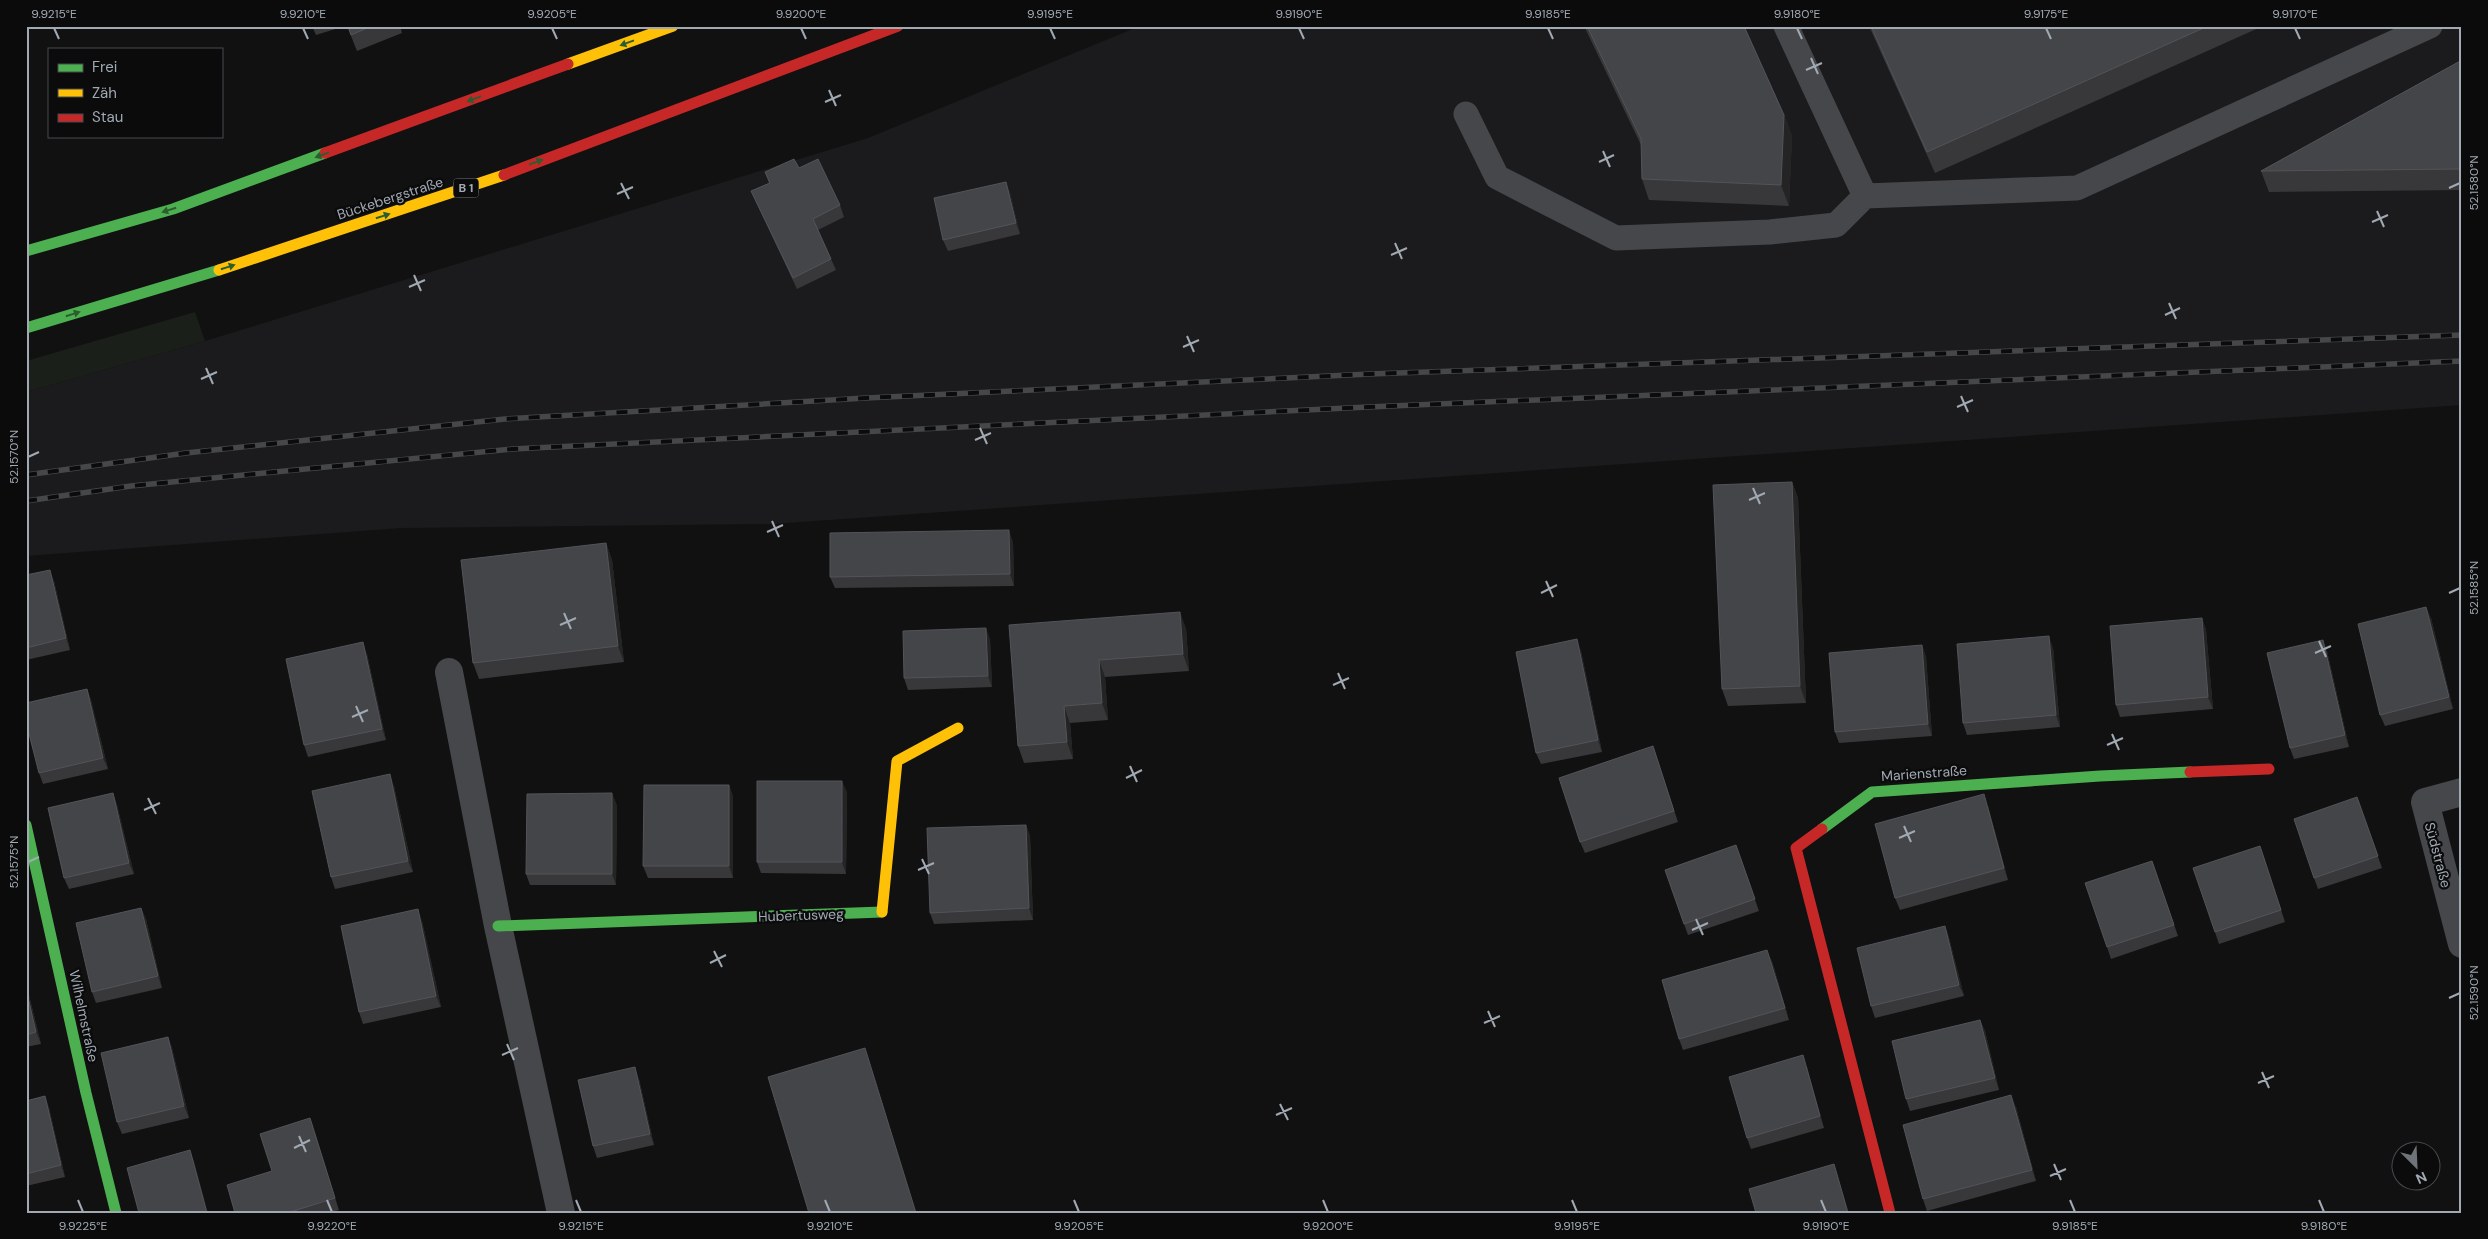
<svg xmlns="http://www.w3.org/2000/svg" width="2488" height="1239" font-family="'DM Sans',sans-serif">
<style>
.built{fill:#1b1b1d}
.green{fill:#1a1f19}
.lines{fill:none;stroke-linecap:round;stroke-linejoin:round}
.lane{stroke:#45474a;stroke-width:25}
.street{stroke:#45474a;stroke-width:28}
.fast{stroke:#4caf50;stroke-width:11}
.slow{stroke:#ffc107;stroke-width:11}
.jam{stroke:#c62828;stroke-width:11}
.rail-casing{stroke:#454749;stroke-width:5.5}
.rail{stroke:#0b0b0c;stroke-width:4;stroke-dasharray:11;stroke-linecap:butt}
.wall{fill:#38383b}
.shaded-wall{fill:#242425}
.building{fill:#434548;stroke:#525459}
.oneway{fill:#2c5d2e}
.ticks{fill:none;stroke:#a1a9b3;stroke-width:2}
.labels{text-anchor:middle;dominant-baseline:central;stroke-width:4.5;stroke-linejoin:round;paint-order:stroke}
.shield{fill:#0b0b0c;stroke:#747a81;stroke-width:1}
.shield-label{font-size:12px;font-weight:bold;fill:#a1a9b3}
.street-label{font-size:14px;fill:#a1a9b3;stroke:#0b0b0c}
.neatline{fill:none;stroke:#a1a9b3;stroke-width:2}
.ticks-label{font-size:12px;text-anchor:middle;fill:#a1a9b3}
</style>
<rect width="100%" height="100%" fill="#111"/>
<!-- built -->
<path class="built" d="M1140,26h1322v379l-1690,119 -371,4 -375,28v-164l179,-51 663,-203z"/>
<!-- green -->
<path class="green" d="M195,312l10,29 -179,51v-31z"/>
<g class="lines">
<!-- lane -->
<path class="lane" d="M1786,26l79,170 212,-8 353,-162
M1466,114l31,63 119,61 154,-6 66,-7 29,-29"/>
<!-- street -->
<path class="street" d="M449,672l49,254 63,287
M2462,792l-37,10 37,142"/>
<!-- fast -->
<path class="fast" d="M26,251l147,-42 152,-56
M26,328l193,-58
M26,825l60,268 30,120
M1822,829l50,-37 228,-16 90,-4
M498,926l384,-14"/>
<!-- slow -->
<path class="slow" d="M568,64l105,-38
M219,270l285,-95
M882,912l15,-151 61,-33"/>
<!-- jam -->
<path class="jam" d="M325,153l243,-89
M504,175l394,-149
M2190,772l79,-3
M1822,829l-26,19 94,365"/>
<!-- rail casing -->
<g class="rail-casing">
<path id="rail" d="M26,475l160,-22 319,-34 361,-21 504,-24 1092,-39
M26,501l105,-15 381,-37 856,-42 1094,-46"/>
</g>
<!-- rail -->
<use href="#rail" class="rail"/>
</g>
<!-- wall -->
<path class="wall" d="M312,26h33l-29,9z
M347,26h53l2,7 -45,18z
M1584,26h160l40,89 8,21 -3,70 -140,-6 -7,-21 -1,-34z
M1869,26h394l-328,147z
M2462,60v130l-193,2 -8,-21z
M799,168l41,37 4,12 -26,13 13,29 5,11 -39,19 -41,-87 -5,-11 18,-8 -4,-11z
M1006,182l4,11 10,41 -72,17 -5,-11z
M1792,482l6,16 8,205 -78,3 -6,-17z
M1013,542l1,44 -179,2 -5,-11z
M606,543l6,17 12,102 -145,17 -6,-16z
M26,575l28,6 16,69 -44,10z
M2202,618l4,12 7,79 -93,8 -4,-12z
M2431,618l22,91 -68,17 -5,-11z
M1009,625l177,3 3,43 -84,6 3,43 -38,3 3,36 -49,4 -6,-17z
M990,639l2,48 -84,3 -4,-12z
M1922,645l4,12 6,79 -93,7 -4,-11z
M2053,648l7,79 -93,8 -4,-12z
M1581,651l21,101 -61,12 -5,-11z
M2327,651l22,96 -55,12 -4,-11z
M367,654l19,86 -78,17 -4,-12z
M87,689l4,11 17,69 -65,15 -4,-11z
M1653,746l25,76 -93,31 -5,-11z
M729,785l4,12v81h-85l-5,-12z
M394,786l19,86 -78,17 -4,-12z
M847,792l-1,82 -85,-1 -4,-11z
M113,793l4,12 17,69 -65,15 -5,-11z
M2357,797l25,71 -64,21 -4,-11z
M617,805l-1,80h-86l-4,-11z
M1988,806l20,74 -108,30 -5,-12z
M1026,825l4,11 3,84 -99,4 -4,-11z
M1736,845l23,66 -71,24 -4,-11z
M2260,846l25,76 -66,22 -4,-12z
M2152,861l26,75 -67,23 -4,-12z
M141,908l5,11 16,69 -66,15 -4,-11z
M422,921l19,86 -78,17 -4,-12z
M1945,926l4,12 15,58 -89,22 -4,-12z
M1772,961l17,59 -106,30 -4,-11z
M26,983l15,61 -15,3z
M1980,1020l5,11 14,59 -89,21 -4,-12z
M168,1037l4,11 17,70 -67,16 -5,-12z
M1807,1067l17,61 -73,21 -4,-11z
M639,1079l15,66 -57,13 -4,-12z
M45,1096l4,12 16,69 -39,9v-85z
M2016,1107l20,74 -109,30 -4,-12z
M310,1118l29,92 -10,3h-94l37,-42z"/>
<!-- shaded-wall -->
<path class="shaded-wall" d="M1784,115l8,21 -3,70 -8,-21z
M1006,182l4,11 10,41 -4,-11z
M1792,482l6,16 8,205 -6,-17z
M1009,530l4,12 1,44 -4,-12z
M606,543l6,17 12,102 -6,-16z
M50,570l4,11 16,69 -4,-12z
M2426,607l5,11 22,91 -4,-12z
M1180,612l6,16 3,43 -6,-17z
M2202,618l4,12 7,79 -5,-12z
M986,628l4,11 2,48 -4,-11z
M2049,636l4,12 7,79 -4,-12z
M1577,639l4,12 21,101 -4,-12z
M2323,640l4,11 22,96 -4,-12z
M363,642l4,12 19,86 -4,-11z
M1922,645l4,12 6,79 -4,-12z
M1099,660l6,17 3,43 -6,-17z
M87,689l4,11 17,69 -5,-11z
M1064,706l6,17 3,36 -6,-17z
M390,774l4,12 19,86 -5,-11z
M842,781l5,11 -1,82 -4,-12z
M729,785l4,12v81l-4,-12z
M113,793l4,12 17,69 -5,-11z
M612,793l5,12 -1,80 -4,-11z
M1984,794l4,12 20,74 -4,-12z
M1026,825l4,11 3,84 -4,-12z
M141,908l5,11 16,69 -4,-12z
M418,909l4,12 19,86 -5,-11z
M1945,926l4,12 15,58 -5,-11z
M1767,950l5,11 17,59 -4,-12z
M26,983l15,61 -5,-12 -10,-43z
M1980,1020l5,11 14,59 -4,-12z
M168,1037l4,11 17,70 -5,-12z
M1803,1055l4,12 17,61 -4,-12z
M635,1067l4,12 15,66 -4,-11z
M2011,1095l5,12 20,74 -4,-11z
M45,1096l4,12 16,69 -4,-12z
M310,1118l4,12 25,80 -4,-12z
M190,1150l4,11 14,52h-1z
M1834,1164l4,12 11,37h-1z"/>
<!-- building -->
<path class="building" d="M348,26h24l-21,9z
M1587,26h157l40,89 -3,70 -139,-6 -1,-40z
M1871,26h337l-281,126z
M2462,60v109l-201,2z
M794,159l5,9 19,-9 22,46 -27,14 18,40 -38,19 -42,-87 19,-8 -5,-11z
M1006,182l10,41 -73,17 -9,-42z
M1792,482l8,204 -78,3 -9,-204z
M1009,530l1,44 -180,3v-44z
M606,543l12,103 -145,17 -12,-103z
M50,570l16,68 -40,10v-73z
M2426,607l23,90 -69,18 -22,-91z
M1180,612l3,42 -84,6 3,43 -38,3 3,36 -49,4 -9,-121z
M2202,618l6,79 -92,8 -6,-79z
M986,628l2,48 -84,2 -1,-47z
M2049,636l7,79 -93,8 -6,-79z
M1577,639l21,101 -62,13 -20,-101z
M2323,640l22,95 -55,13 -23,-95z
M363,642l19,87 -78,16 -18,-86z
M1922,645l6,79 -93,8 -6,-79z
M87,689l16,69 -64,15 -13,-51v-19z
M1653,746l21,65 -94,31 -21,-64z
M390,774l18,87 -77,16 -19,-86z
M757,781h85v81h-85z
M644,785h85v81h-86z
M113,793l16,70 -65,15 -16,-70z
M612,793v81h-86l1,-80z
M1984,794l20,74 -109,30 -20,-74z
M2357,797l21,59 -64,22 -20,-59z
M1026,825l3,83 -99,5 -3,-85z
M1736,845l19,54 -71,25 -19,-54z
M2260,846l21,64 -66,22 -22,-64z
M2152,861l22,64 -67,22 -22,-64z
M141,908l17,68 -66,16 -16,-69z
M418,909l18,87 -77,16 -18,-86z
M1945,926l14,59 -88,21 -14,-58z
M1767,950l18,58 -106,31 -17,-59z
M26,989l10,43 -10,3z
M1980,1020l15,58 -89,21 -14,-58z
M168,1037l16,69 -67,16 -16,-69z
M865,1048l51,165h-107l-41,-136z
M1803,1055l17,61 -73,22 -18,-61z
M635,1067l15,67 -57,12 -15,-66z
M2011,1095l21,75 -109,29 -20,-74z
M45,1096l16,69 -35,9v-73z
M310,1118l25,80 -48,15h-52l-8,-28 45,-14 -12,-37z
M190,1150l17,63h-68l-12,-45z
M1834,1164l14,49h-92l-7,-24z"/>
<!-- one-way arrows -->
<defs><path id="oneway-solid" d="M-6-.8H1V-3.2L6.5 0L1 3.2V.8H-6Z" transform="scale(1.25)"/></defs>
<g class="oneway">
<use href="#oneway-solid" transform="translate(627 43) rotate(160)"/>
<use href="#oneway-solid" transform="translate(474 99) rotate(160)"/>
<use href="#oneway-solid" transform="translate(322 155) rotate(160)"/>
<use href="#oneway-solid" transform="translate(536 162) rotate(-20)"/>
<use href="#oneway-solid" transform="translate(169 210) rotate(163)"/>
<use href="#oneway-solid" transform="translate(383 216) rotate(-18)"/>
<use href="#oneway-solid" transform="translate(228 267) rotate(-18)"/>
<use href="#oneway-solid" transform="translate(73 314) rotate(-17)"/>
</g>
<!-- ticks -->
<path class="ticks" d="M54,28l5,11M303,28l5,11M552,28l5,11M801,28l5,11M1050,28l5,11M1299,28l5,11M1548,28l5,11M1797,28l5,11M2046,28l5,11M2295,28l5,11M1811,58l7,16M1806,70l16,-7M829,90l7,16M825,102l16,-7M1603,151l7,16M1599,162l15,-7M621,183l8,16M2449,188l11,-5M617,194l16,-7M2377,211l7,16M2372,222l16,-7M1395,243l7,16M1391,255l16,-7M414,275l7,16M409,287l16,-7M2169,303l7,16M2165,315l15,-7M1187,336l7,16M1183,347l16,-7M206,368l7,16M201,379l16,-7M1961,396l7,16M1957,407l16,-7M980,428l7,16M975,440l16,-7M28,457l11,-5M1753,488l7,16M1749,500l16,-7M772,521l7,16M767,532l16,-7M1546,581l7,16M1541,593l16,-8M2449,593l11,-5M564,613l7,16M560,625l16,-7M2319,641l7,16M2315,653l16,-7M1338,673l7,16M1333,685l16,-7M356,706l7,16M352,717l16,-7M2112,734l7,16M2107,745l16,-7M1130,766l7,16M1126,778l16,-8M148,798l8,16M144,810l16,-7M1904,826l7,16M1899,838l16,-7M922,859l7,15M28,862l11,-5M918,870l16,-7M1696,919l7,16M1692,930l16,-7M714,951l8,16M710,963l16,-8M2449,998l11,-5M1488,1011l7,16M1484,1023l16,-7M507,1044l7,16M502,1055l16,-7M2262,1072l7,16M2258,1083l16,-7M1280,1104l8,16M1276,1115l16,-7M299,1136l7,16M294,1148l16,-8M2054,1164l7,16M2050,1176l16,-7M78,1200l5,12M327,1200l5,12M576,1200l5,12M825,1200l5,12M1074,1200l5,12M1323,1200l5,12M1572,1200l5,12M1821,1200l5,12M2070,1200l5,12M2319,1200l5,12"/>
<g class="labels">
<!-- shield labels -->
<rect class="shield" x="453.5" y="178.5" width="25" height="19" rx="4"/>
<g class="shield-label">
<text x="466" y="188">B 1</text>
</g>
<!-- street labels -->
<g class="street-label">
<text transform="translate(390 198) rotate(-18)">Bückebergstraße</text>
<text transform="translate(1924 773) rotate(-4)">Marienstraße</text>
<text transform="translate(2438 855) rotate(75)">Südstraße</text>
<text transform="translate(801 915) rotate(-2)">Hubertusweg</text>
<text transform="translate(84 1016) rotate(78)">Wilhelmstraße</text>
</g>
</g>
<!-- border -->
<rect width="2488" height="1239" fill="none" stroke="#0b0b0c" stroke-width="55"/>
<!-- legend -->
<rect x="48" y="48" width="175" height="90" fill="#0b0b0c" stroke="#474a4f"/>
<rect x="58" y="64" width="25" height="8" fill="#4caf50" stroke="#474a4f"/>
<text x="92" y="72" font-size="15" fill="#a1a9b3">Frei</text>
<rect x="58" y="89" width="25" height="8" fill="#ffc107" stroke="#474a4f"/>
<text x="92" y="98" font-size="15" fill="#a1a9b3">Zäh</text>
<rect x="58" y="114" width="25" height="8" fill="#c62828" stroke="#474a4f"/>
<text x="92" y="122" font-size="15" fill="#a1a9b3">Stau</text>
<!-- north arrow -->
<g transform="translate(2416 1166) rotate(156)"><circle r="24" fill="#0b0b0c" stroke="#474a4f"/>
<path d="M0-4L9 19L0 12L-9 19Z" fill="#6f747a"/>
<text y="-8" font-size="14" font-weight="bold" text-anchor="middle" fill="#a1a9b3">N</text>
</g>
<rect x="28" y="28" width="2432" height="1184" class="neatline"/>
<g class="ticks-label">
<text x="54" y="18">9.9215°E</text>
<text x="303" y="18">9.9210°E</text>
<text x="552" y="18">9.9205°E</text>
<text x="801" y="18">9.9200°E</text>
<text x="1050" y="18">9.9195°E</text>
<text x="1299" y="18">9.9190°E</text>
<text x="1548" y="18">9.9185°E</text>
<text x="1797" y="18">9.9180°E</text>
<text x="2046" y="18">9.9175°E</text>
<text x="2295" y="18">9.9170°E</text>
<text transform="translate(2474 183) rotate(-90)" y="4">52.1580°N</text>
<text transform="translate(14 457) rotate(-90)" y="4">52.1570°N</text>
<text transform="translate(2474 588) rotate(-90)" y="4">52.1585°N</text>
<text transform="translate(14 862) rotate(-90)" y="4">52.1575°N</text>
<text transform="translate(2474 993) rotate(-90)" y="4">52.1590°N</text>
<text x="83" y="1230">9.9225°E</text>
<text x="332" y="1230">9.9220°E</text>
<text x="581" y="1230">9.9215°E</text>
<text x="830" y="1230">9.9210°E</text>
<text x="1079" y="1230">9.9205°E</text>
<text x="1328" y="1230">9.9200°E</text>
<text x="1577" y="1230">9.9195°E</text>
<text x="1826" y="1230">9.9190°E</text>
<text x="2075" y="1230">9.9185°E</text>
<text x="2324" y="1230">9.9180°E</text>
</g>
</svg>
